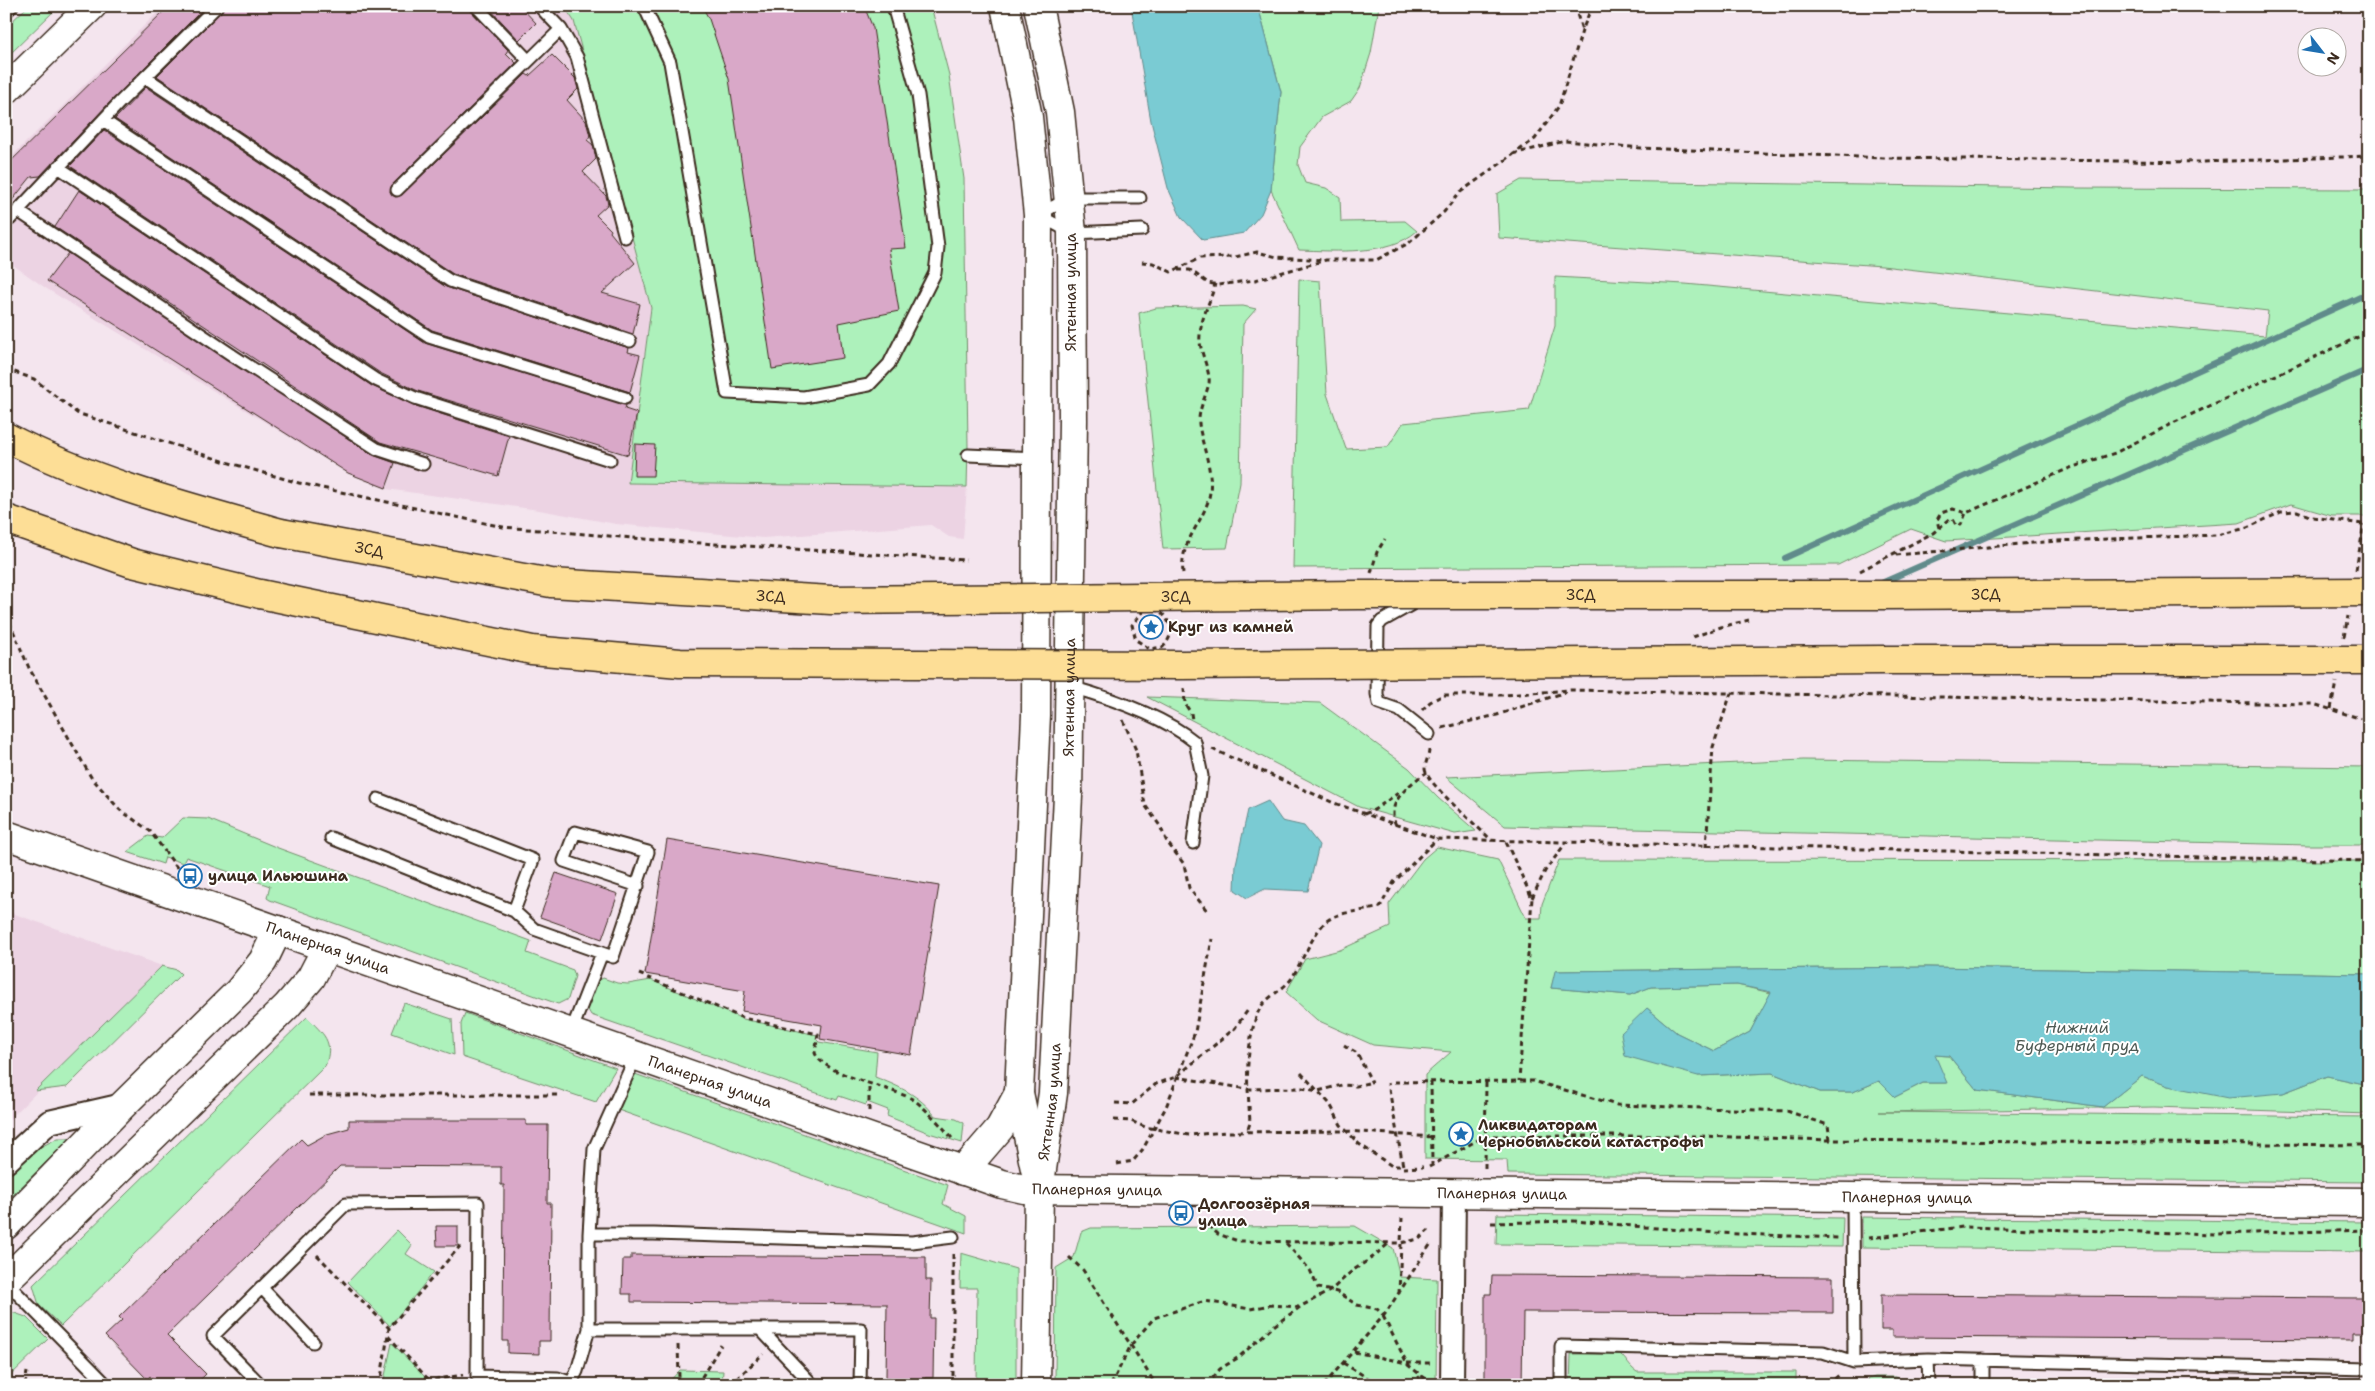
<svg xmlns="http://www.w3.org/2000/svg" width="2375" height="1391" font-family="'Shantell Sans',sans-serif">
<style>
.built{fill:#ecd3e3}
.green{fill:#adf1bb;stroke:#748e6c}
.water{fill:#7acbd3;stroke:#618b8b}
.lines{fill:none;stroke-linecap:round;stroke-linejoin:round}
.stream{stroke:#618b8b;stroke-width:6}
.building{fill:#d9a8c8;stroke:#3b2a1e}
.lane-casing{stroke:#3b2a1e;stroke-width:15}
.street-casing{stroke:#3b2a1e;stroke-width:26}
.secondary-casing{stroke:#3b2a1e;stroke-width:31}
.highway-casing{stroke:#3b2a1e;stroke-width:31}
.path{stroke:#3b2a1e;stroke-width:3;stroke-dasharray:5 4;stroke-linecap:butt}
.lane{stroke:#fff;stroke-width:11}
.street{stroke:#fff;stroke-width:22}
.secondary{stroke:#fff;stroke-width:28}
.highway{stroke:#fdde96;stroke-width:28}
.highway-bridge-casing{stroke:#3b2a1e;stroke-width:31;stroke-linecap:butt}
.highway-bridge{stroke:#fdde96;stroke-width:28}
.labels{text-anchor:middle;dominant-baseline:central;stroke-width:4;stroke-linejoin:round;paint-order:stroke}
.street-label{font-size:15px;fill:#3b2a1e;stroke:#fff}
.poi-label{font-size:15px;font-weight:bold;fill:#3b2a1e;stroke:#fff;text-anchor:start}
.water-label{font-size:16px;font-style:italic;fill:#4e5a54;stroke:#fff}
</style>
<rect width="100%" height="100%" fill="#f4e5ee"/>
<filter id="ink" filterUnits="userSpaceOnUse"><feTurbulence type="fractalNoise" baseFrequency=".02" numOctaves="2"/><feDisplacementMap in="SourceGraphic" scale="10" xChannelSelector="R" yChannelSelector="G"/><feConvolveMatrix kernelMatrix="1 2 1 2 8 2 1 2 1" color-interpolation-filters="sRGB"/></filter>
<g filter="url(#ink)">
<!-- built -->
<path class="built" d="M164,6h400l10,15 77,287 -23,175 339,4 -4,52 -14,-2 -18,-12 -168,13 -147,-14 -77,-14 -153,-21 -38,-16 -301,-184 -41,-29v-98z
M6,911l156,55 -156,157z"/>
<!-- green -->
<path class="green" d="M28,6h31l-53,52v-31z
M564,6h367l18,69 15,104 4,268 -1,40 -339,-4 23,-175 -77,-287z
M1258,6h121l-8,47 -11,35 -9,13 -29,16 -22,30 -2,18 7,18 21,5 14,9 1,25 64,-1 12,10c-28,25 -82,20 -118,19l-28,-60 10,-98z
M1521,180l553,8 295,1v327h-37l-41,-12 -52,19 -293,18 -35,-12 -73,36 -545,3 6,-289 21,2 7,113 19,55 42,-2 15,-24 126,-13 26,-84v-49l130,7 580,52 3,-25 -386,-45 -383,-28 -2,-44z
M1243,306l13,3 -13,15 -3,159 -13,65 -64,1 -24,-236 17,-5z
M1147,697l173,6 89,65 29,30 38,33 -21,3 -96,-27z
M1803,760l566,7v78h-60l-804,-19 -59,-49z
M183,818l25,1 70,29 253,93 -4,12 46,17 2,6 -7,23 -10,5 -288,-104 -3,-2 3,-12 -84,-29 -3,6 -18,-6 -2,7 -36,-12 21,-16 14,2z
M1437,847l61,13 28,58h15l1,-14 17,-44 810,1v113l-442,-7 -371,4 -5,17 79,7 21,-8 86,-2 34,8 -21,39 -36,19 -37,-18 -30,-25 51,68 74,-3 48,19h33l26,-11 16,16 28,-14h23l-12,-28 15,1 28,34 126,17 39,-31 26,10 115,7 44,-17 42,9v29l-215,-7 -275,5 490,5v65l-861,-8 -1,-14 -82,-1v-84l26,-23 -78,-7 -56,-25 -31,-28 19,-33 35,-9 50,-23 -1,-23 34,-45z
M162,966l15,4 4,4 -114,113 -32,4z
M603,978l14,5 11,1 23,-4 92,39 74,16 -1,4 3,3 58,10 -2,25c23,9 45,18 60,39l21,3 8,4 -2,20 -33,-10 -42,-17 1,-6 -21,-8 -1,3 -27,-9 -2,4 -246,-85 -4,-7 9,-26z
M404,1003l48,16 2,36 -62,-22z
M465,1013l151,55 -20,34 -134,-45 -1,-33z
M307,1017c16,17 28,24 18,49l-264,260 -22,-21 -6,-20z
M635,1074l313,111 -5,19 23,12v17l-348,-123z
M58,1138h12l-64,64v-29l23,-20z
M1497,1214l346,4 -1,29 -346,-3z
M1862,1217l507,5v30l-507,-5z
M1355,1226l38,22 7,29 37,2 -1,106h-381l1,-117 18,-11 7,-25 10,-4z
M397,1230l15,15 -6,9 28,18 -44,54 -42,-44z
M961,1253l55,16v116h-40l1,-97h-17z
M6,1310l20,7 22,22 -42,41z
M392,1343l35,36v6h-44z
M1571,1354h49c7,6 9,13 17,18h159v13h-226z
M680,1370l43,1 -1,14h-56z
M1875,1377h21l11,8h-44l6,-6z"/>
<!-- water -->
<path class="water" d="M1131,6h127l23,86 -10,98 -10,24 -17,19 -41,7 -22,-23 -13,-29 -17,-67z
M1268,801l14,20 22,5 15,19 -11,46 -43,-2 -18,9 -12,-8 1,-26 12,-54z
M1927,967l442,7v111l-42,-9 -44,17 -55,5 -60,-12 -26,-10 -39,31 -126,-17 -28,-34 -14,-1 12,28h-24l-28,14 -16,-16 -26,11h-33l-48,-19 -74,3 -73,-20 -4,-23 26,-25 30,25 37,18 36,-19 21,-40 -34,-7 -86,2 -21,8 -79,-7 4,-17z"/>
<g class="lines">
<!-- stream -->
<path class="stream" d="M1785,558l584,-265
M1879,584l490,-215"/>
</g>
<!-- building -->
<path class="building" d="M169,6h37l-91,91 -75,79 -9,1 -25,31v-42z
M224,6h245l2,5 37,39 -2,3 10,10 -124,122 -2,7 5,5 7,-2 124,-121 3,2 23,-21 23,23 3,11 -11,11 19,21 4,15 -3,4 6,5 3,14 -13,13 23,24 2,8 -12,11 15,15 -1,2 25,31 -33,30 38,11 -7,30 -180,-60 -296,-198 65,-65z
M487,6h33l16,17 -17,17z
M702,6h162l9,22 33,220 -17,1 10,62 -60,12 4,35 -71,11 -43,-290 -20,-60z
M146,87l300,200 183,61 -1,4 12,3 -10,37 -198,-62 -317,-211z
M104,130l321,213 201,62 -1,4 12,4 -9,42 -210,-64 -38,-18 -310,-207z
M79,190l293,196 41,19 96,31 -11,40 -118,-34 -325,-215z
M68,253l305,202 22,8 -9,25 -38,-15 -301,-192z
M635,444l20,1 -2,31h-19z
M667,840l272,46 -28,169 -91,-16 2,-14 -80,-14 3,-20 -100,-17z
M556,873l62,21 -16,45 -62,-22z
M349,1120h177v5h22l-1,78h4l-1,138h-11v13l-31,-1v-12h-5l1,-156h-3v-18l-161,-1 -173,169 39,39 -11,11h-36l-9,-9 -3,3 -42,-43 17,-16 -3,-3 182,-178 6,6 20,-11 22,-6z
M436,1226h22v20h-21z
M631,1255l295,2v23h5l-1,38h4l-1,60h-8v7h-35v-7h-4l1,-74 -256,-2v-8h-9l1,-35h8z
M1492,1275l341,2v36l-310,-1 -1,73h-37v-91h6z
M1881,1295l483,3v35h-11v7l-461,-3v-7h-11z"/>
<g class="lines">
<!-- lane casing -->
<g class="lane-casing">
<path id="lane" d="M476,6l52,54
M539,6l22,23 16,28 48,180
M644,6l26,56 57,331 77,4 65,-12 20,-21 46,-91 3,-26 -20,-152 -25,-89
M6,12l6,-6
M145,77l305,204 180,60
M103,120l326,217 196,61
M58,167l318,213 39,18 195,62
M397,190l164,-161
M18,211l217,146 142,92 46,15
M1038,215l31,-17h71
M1040,216l32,17 70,-3
M6,217l4,2 110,-117 97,-96
M968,455l69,3
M1416,602l-34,19 -4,5 -1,68 2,9 20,7 30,24
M1071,687c39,11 92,29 124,55l7,34 -9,67
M378,799l155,61 -19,51
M331,838l183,73 20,18 79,28 35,-105 -73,-20 -11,29 74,25
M571,1032l31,-79
M636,1056l-42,93 -5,85v95h272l-1,56
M1853,1197l1,165
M589,1234h65l258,8 41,-5
M6,1282l101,103
M261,1287l52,55
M760,1329l53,56
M1928,1359l1,26
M261,1385l-48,-49 133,-132 132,-1 -1,173 81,2 14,5
M570,1385l7,-14 12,-42
M1561,1385v-39l262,6 31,10 74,-3 441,10
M1983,1385v-25"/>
</g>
<!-- street casing -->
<g class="street-casing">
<path id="street" d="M6,1162l43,-40 74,-17
M1452,1385l2,-191"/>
</g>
<!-- secondary casing -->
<g class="secondary-casing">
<g id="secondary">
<path d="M1005,6l23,111 10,98 -2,500 -17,378 16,76"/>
<path d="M6,90l86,-84"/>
<path id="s1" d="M6,835l996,349 22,5 1345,13"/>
<path d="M963,1171l37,-43 19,-35"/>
<path d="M6,1225l117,-120 116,-114 24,-30 15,-31"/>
<path d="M6,1280l281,-274 24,-28 16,-31"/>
<path id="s2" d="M1036,1385l3,-195 14,-97 15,-297 5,-376 -1,-187 -12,-121 -22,-106"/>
</g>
</g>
<!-- highway casing -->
<g class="highway-casing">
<path id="highway" d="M6,437c86,45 182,70 275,96
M6,519l126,44 128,31"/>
</g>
<!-- path -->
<path class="path" d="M1578,6l-1,8 5,16
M1513,154l52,-13 76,7 243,10 318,4 167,-6
M1142,262l11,1 18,9 29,-14 35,-1 22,-5 20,5 47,3
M1178,270h12l18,13 10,2 37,-5 71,-20h50l33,-17 35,-31 15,-19 76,-54 24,-33 23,-75 10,-25
M6,369l28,10 43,34 146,48 76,22 204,44 166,14 297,19
M1939,528l-2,-8 4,-7 12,-4 13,4 104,-45 45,-15 58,-30 196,-91
M1896,555l160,-14 161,-6 30,-7 34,-16 16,-1 15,6 57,8
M2356,570l8,-46
M1860,571l73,-38 17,-14h3l3,6h5l5,-12
M1183,573c-4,-34 23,-51 27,-81 3,-23 -8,-46 -11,-68 -1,-15 7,-27 10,-41 2,-12 -11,-33 -9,-48 1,-18 11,-34 15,-51
M1371,573l6,-21 8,-13
M1144,610l16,1c12,12 15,23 3,36l-13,2 -14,-9 -4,-15z
M6,614l23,54 62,109 29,33 30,21 28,38
M1693,637l28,-10 28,-7
M2344,637l4,-21
M1184,688l1,16 6,9 1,7
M2331,709l5,-27
M1422,710l8,-8 13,-7h62l65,-5 743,14 56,17
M1123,720l13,30 9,55 15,21 7,16 17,22 5,24 19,24
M1442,728l55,-13 69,-23
M1212,749l122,54 103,36 932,22
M1429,750c0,6 -4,13 -4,19 1,14 54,58 67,72
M1364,814l10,-4 27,-19
M1396,825c-12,-22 15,-42 31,-53
M1506,842l26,56 -13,183
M1706,847l7,-100 18,-54
M1532,898l13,-27 20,-27
M639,974l104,44 75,16 -3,19c9,23 78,34 99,47 10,7 33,31 40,41
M1344,1045l13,8 15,30
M1301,1073l29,31 11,21 18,19 33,22h11l-15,-83
M1176,1077l72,12 2,34 -3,9
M1431,1081l1,83
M1394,1082l139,-1 84,24 170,6 41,14 2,15
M1368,1083l-12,3 -14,-1 -24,6 -16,-3 -54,1c-2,-20 2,-70 15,-85 9,-10 22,-16 29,-26 9,-15 23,-49 36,-58 16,-10 35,-8 52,-13l14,-25 43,-43
M309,1095h248
M1115,1103l17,1 24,-20 20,-7 28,-23 31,-26 13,-18
M869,1111v-27
M1114,1120l17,1 14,6 44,8 38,-3 120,-1 85,6
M1117,1164l16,-3 10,-12 23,-42 29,-75 17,-93
M1429,1167l56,-31h214l131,4 539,5
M1403,1168l20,-1
M1485,1168l1,-87
M2366,1179l1,-34
M1201,1220l17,14 20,7 163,2 18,-4 10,-9
M1491,1223l83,-2 142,12 123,5
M1868,1238l95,-11 253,7 153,-4
M1286,1243l24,27 8,18 19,4 20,13 20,4 7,7
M317,1255l72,73
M1069,1257l14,13 73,115
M1399,1294l3,-76
M1383,1316l25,49 23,18
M388,1336l42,45v4
M678,1345l1,32 2,8
M1354,1352l53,11h24
M1343,1363l33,20 31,-2 13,-4
M681,1381l29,1v3
M25,1385l2,-13
M380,1385l9,-57 72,-83
M417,1385l21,-6 25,-4
M697,1385l24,-40
M730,1385l33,-31
M953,1385v-132
M1111,1385l20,-40 23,-27 51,-17 45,8 21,-4 28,2
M1207,1385l13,-16 19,-12 36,-32 28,-20 27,-14 22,-20 21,-14 15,-13
M1324,1385l61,-71 47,-72
M1828,1385l12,-11"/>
<!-- lane -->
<use href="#lane" class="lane"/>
<!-- street -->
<use href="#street" class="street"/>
<!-- secondary -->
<use href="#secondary" class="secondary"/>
<!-- highway -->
<use href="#highway" class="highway"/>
<!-- highway-bridge casing -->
<g class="highway-bridge-casing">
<g id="highway-bridge">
<path id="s3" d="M281,533l270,50 280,17 527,-5h526l485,-3"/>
<path d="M260,594l272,56 148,13 500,2 702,-5h487"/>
</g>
</g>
<!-- highway-bridge -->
<use href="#highway-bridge" class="highway-bridge"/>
</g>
</g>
<!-- icons -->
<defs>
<g id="sight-ring" transform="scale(1.25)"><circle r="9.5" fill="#fff" stroke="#1f6fb2" stroke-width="1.5"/><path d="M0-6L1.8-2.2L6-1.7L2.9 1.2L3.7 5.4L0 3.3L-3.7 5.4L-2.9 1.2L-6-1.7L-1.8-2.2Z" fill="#1f6fb2"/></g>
<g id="bus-ring" transform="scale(1.25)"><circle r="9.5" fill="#fff" stroke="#1f6fb2" stroke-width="1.5"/><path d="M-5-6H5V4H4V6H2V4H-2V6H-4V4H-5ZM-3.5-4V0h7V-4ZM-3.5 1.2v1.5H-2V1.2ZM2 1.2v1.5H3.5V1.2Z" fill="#1f6fb2"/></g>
</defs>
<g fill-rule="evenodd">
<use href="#sight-ring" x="1151" y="627"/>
<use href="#bus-ring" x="190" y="876"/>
<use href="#sight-ring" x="1461" y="1134"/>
<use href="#bus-ring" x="1181" y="1213"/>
</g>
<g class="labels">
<!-- street labels -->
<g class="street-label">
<text transform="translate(1071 292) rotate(-90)">Яхтенная улица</text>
<text stroke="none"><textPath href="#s3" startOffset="90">ЗСД</textPath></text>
<text stroke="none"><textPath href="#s3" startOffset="1305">ЗСД</textPath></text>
<text stroke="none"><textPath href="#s3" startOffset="1710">ЗСД</textPath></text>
<text stroke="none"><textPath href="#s3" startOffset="495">ЗСД</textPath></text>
<text stroke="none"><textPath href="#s3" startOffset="900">ЗСД</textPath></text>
<text stroke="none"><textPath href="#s2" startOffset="689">Яхтенная улица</textPath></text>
<text stroke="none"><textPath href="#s1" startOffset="341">Планерная улица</textPath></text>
<text stroke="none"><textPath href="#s1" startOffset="746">Планерная улица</textPath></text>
<text stroke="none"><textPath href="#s2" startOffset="284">Яхтенная улица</textPath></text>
<text stroke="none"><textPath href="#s1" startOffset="1151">Планерная улица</textPath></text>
<text stroke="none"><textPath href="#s1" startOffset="1556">Планерная улица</textPath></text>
<text stroke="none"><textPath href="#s1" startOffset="1961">Планерная улица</textPath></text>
</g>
<!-- poi labels -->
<g class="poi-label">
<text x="1168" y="627">Круг из камней</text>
<text x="208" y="876">улица Ильюшина</text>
<text x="1478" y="1125">Ликвидаторам<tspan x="1478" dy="17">Чернобыльской катастрофы</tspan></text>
<text x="1198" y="1204">Долгоозёрная<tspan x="1198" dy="17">улица</tspan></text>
</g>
<!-- water labels -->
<g class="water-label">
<text x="2077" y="1027">Нижний<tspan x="2077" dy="18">Буферный пруд</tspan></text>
</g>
</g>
<!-- margin -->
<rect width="2375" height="1391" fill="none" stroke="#fff" stroke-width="25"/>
<rect x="12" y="12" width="2350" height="1366" fill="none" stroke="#3b2a1e" stroke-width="2" filter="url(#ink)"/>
<!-- north arrow -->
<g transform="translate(2322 52) rotate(121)"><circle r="24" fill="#ffffff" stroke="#b1aaa5"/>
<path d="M0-4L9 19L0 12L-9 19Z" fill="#1f6fb2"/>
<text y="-8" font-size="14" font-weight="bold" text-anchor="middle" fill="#3b2a1e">N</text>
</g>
</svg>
